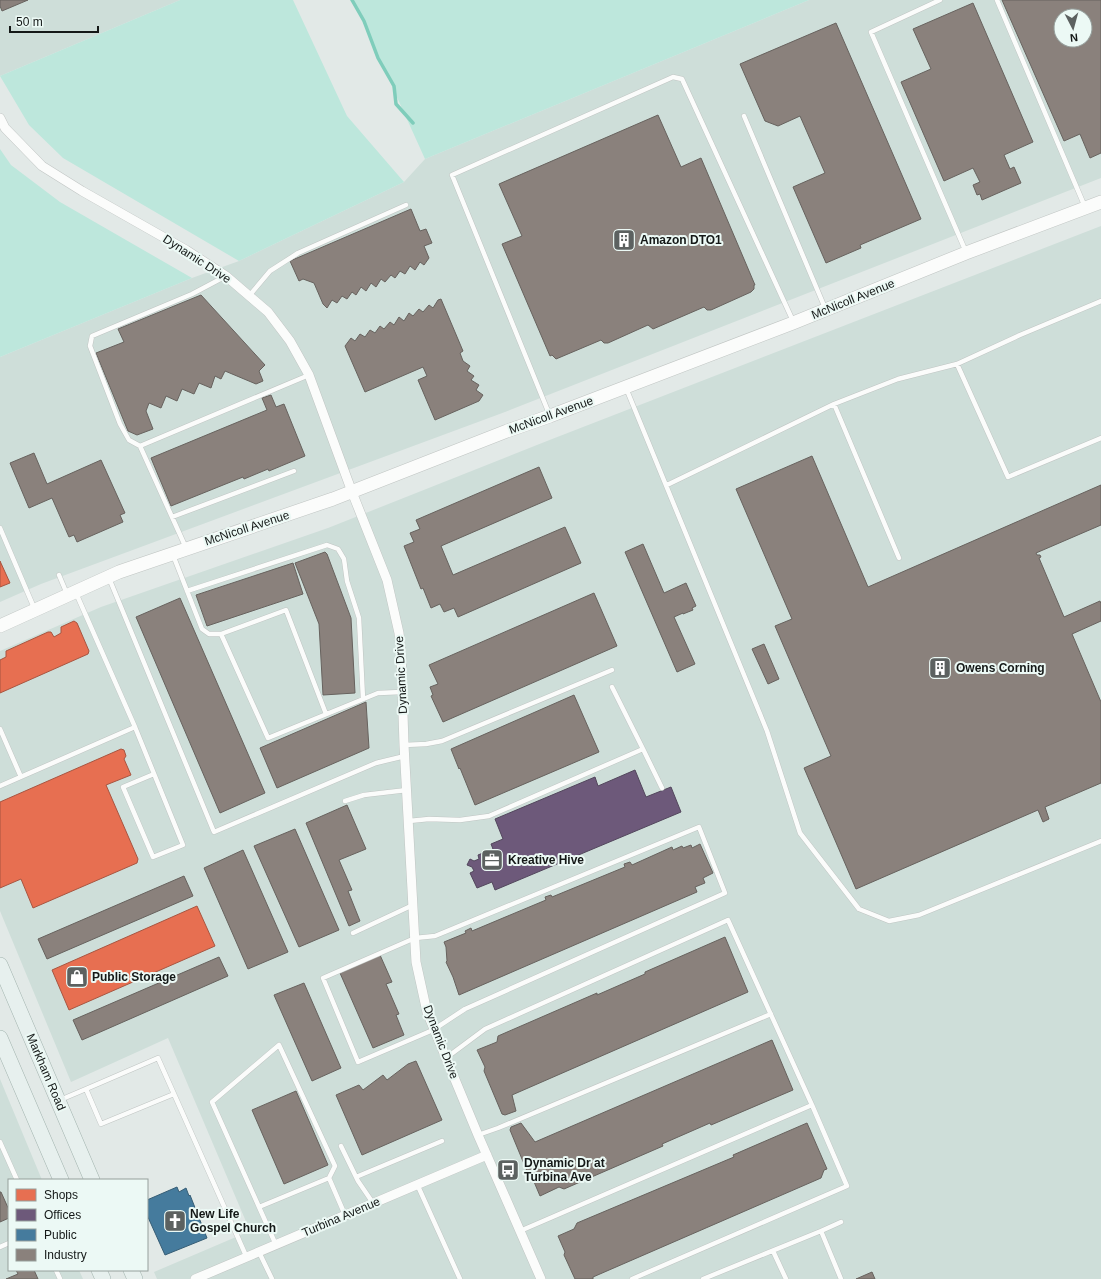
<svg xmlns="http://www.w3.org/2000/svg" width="1101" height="1279" font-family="Helvetica,sans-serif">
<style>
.built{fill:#ceded9;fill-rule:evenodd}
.green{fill:#bde7dc}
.shops{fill:#e76f51;stroke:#a85540}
.offices{fill:#6d597a;stroke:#52465c}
.public{fill:#457b9d;stroke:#365d75}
.industry{fill:#8a817c;stroke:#67625e;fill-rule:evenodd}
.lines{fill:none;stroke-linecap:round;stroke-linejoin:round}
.stream{stroke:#7fcdbb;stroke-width:3.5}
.service-casing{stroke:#c0c5c3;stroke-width:5.5}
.minor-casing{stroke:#c0c5c3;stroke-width:10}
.secondary-casing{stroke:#c0c5c3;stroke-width:14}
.primary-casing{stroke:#a3b4af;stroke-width:16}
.service{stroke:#fbfcfb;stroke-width:4.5}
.minor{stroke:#fbfcfb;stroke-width:9}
.secondary{stroke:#fbfcfb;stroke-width:13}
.primary{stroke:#e7f0ee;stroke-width:15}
.labels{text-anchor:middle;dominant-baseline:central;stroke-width:4;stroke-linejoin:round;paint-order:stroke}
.poi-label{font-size:12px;font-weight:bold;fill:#141817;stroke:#ecf9f5;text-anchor:start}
.street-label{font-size:12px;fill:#141817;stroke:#ecf9f5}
</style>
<rect width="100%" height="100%" fill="#e2e9e7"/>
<!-- built -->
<path class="built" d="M0,0h180l-180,76z
M809,0h292v178l-596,234 -464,172 -41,18v-245l192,-79 47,-17 165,-79 21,-23zM1061,16h24v24h-24z
M1101,226v1053h-944l-3,-7 96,-41 -82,-193 -97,44 -71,-171v-260l101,-44 227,-79 219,-87z
M0,1079l42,101h-33v90h70l4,9h-83z"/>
<!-- green -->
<path class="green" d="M180,0h113l54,116 57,66 -165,79 -176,-103 -34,-33 -29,-49z
M353,0h456l-384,159z
M0,149l11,16 49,37 132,76 -192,79z"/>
<!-- shops -->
<path class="shops" d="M0,561l10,22 -10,4z
M74,621l3,2 12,28 -1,3 -88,39v-33l6,-3v-6l42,-19h3l3,5 7,-4v-6z
M121,749l3,1 2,6 -2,3 7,16 -25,10 32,74 -1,4 -104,45 -12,-29 -21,9v-86z
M197,906l18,40 -146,64 -17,-40z"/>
<!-- offices -->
<path class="offices" d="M635,770l11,27 25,-10 10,25 -186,78 -3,-8 -15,6 -7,-15 4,-2 -2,-4 -5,-2 3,-6 4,2 5,-2 -1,-4 15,-6 -2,-5 12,-5 -8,-20 100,-42 3,9z"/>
<!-- public -->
<path class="public" d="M177,1187l2,5 7,-4 3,8 1,-1 17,43 -42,17 -18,-40v-15z"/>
<!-- industry -->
<path class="industry" d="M0,0h28l-26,11 -2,-5z
M1002,0h99v153l-11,5 -10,-24 -16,7zM1061,16h24v24h-24z
M973,3l60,139 -29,13 6,14 4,-2 7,16 -39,17 -2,-6 -3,1 -4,-10 7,-3 -7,-14 -29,13 -43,-99 30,-13 -18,-40z
M836,23l85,196 -61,26 1,3 -35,15 -33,-76 32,-14 -25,-57 -22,10 -13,-5 -25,-57z
M658,115l23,52 20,-9 54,127h-1v4l-3,3 -40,18h-4l-3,-3 -51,22 -5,-4 -40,18h-4l-3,-3 -45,19 -4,-4 -2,1 -48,-112 20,-8 -23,-52z
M411,209l9,22 6,-2 6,14 -8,3 5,12 -5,7 -4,-3 -5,8 -5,-4 -5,8 -5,-3 -5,7 -4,-3 -6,7 -4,-3 -5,8 -5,-4 -5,8 -5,-4 -5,8 -4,-3 -5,7 -5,-3 -5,7 -5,-3 -5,8 -4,-4 -9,-21 -11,-4 -4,2 -9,-20z
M201,295l64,70 -6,6 4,10 -7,3 -31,-13 -4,8 -6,-3 -4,12 -12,-5 -5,11 -12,-5 -5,12 -11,-5 -5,12 -12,-5 -3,8 7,18 -16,6 -9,-4 -32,-78 28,-11 -6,-13z
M441,299l22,52 -3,2 3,8 7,5 -3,5 7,5 -3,4 8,5 -3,5 7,5 -4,6 -44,19 -17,-40 9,-4 -4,-9 -58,25 -20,-46 6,-8 4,3 5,-7 5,3 5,-7 5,3 5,-7 4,3 6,-7 4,3 5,-8 5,4 5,-8 4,3 6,-7 4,3 6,-7 4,3 5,-8z
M271,395l5,12 8,-3 21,52 -36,15 -1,-2 -24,10 -1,-2 -72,29 -20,-48 116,-48 -5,-12z
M34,453l13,31 54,-24 24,53 -5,2 3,7 -46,20 -3,-7 -5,2 -17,-39 -23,10 -19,-45z
M812,456l56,131 233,-102v40l-65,28 1,2h3l1,2 -2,1 25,59 36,-16 1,3v17l-29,13 29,68v81l-56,24 4,12 -6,3 -5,-12 -182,79 -52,-121 27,-12 -56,-130 17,-7 -56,-130z
M539,467l13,31 -111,48 12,29 112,-48 16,36 -123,54 -4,-9 -10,4 -4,-8 -9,4 -8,-20 -2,1 -17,-43 10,-4 -4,-9 10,-4 -4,-9z
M643,544l21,49 22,-10 10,23 -4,2 1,2 -10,4v-1l-9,4 21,47 -18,8 -52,-120z
M325,552l2,2 24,64 4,75 -32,2 -4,-71 -24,-61z
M293,563l10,31 -96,32 -11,-31z
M594,593l23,53 -174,76 -12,-26 2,-1 -3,-8 8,-3 -9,-19z
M180,598l85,195 -45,20 -84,-196z
M764,644l15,35 -11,5 -16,-35z
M574,695l25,57 -124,53 -15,-37 -1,1 -8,-20z
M366,702l3,46 -92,40 -17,-40z
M347,805l19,44 -27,11 13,30 -4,1 12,30 -11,5 -43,-103z
M295,829l44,101 -40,17 -45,-101z
M700,844l13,29 -10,5 2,5 -10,4 2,5 -238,103 -6,-18 -7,-15 1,-1 -1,-14 -2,-5 22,-9 -1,-2 6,-3 1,3 74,-31 -1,-3 6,-2 1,2 73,-30 -1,-3 6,-2 2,3 40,-18 1,3 9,-4 1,2 8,-3 1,3z
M243,850l45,102 -40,17 -44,-101z
M184,876l9,20 -146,63 -9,-20z
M725,937l23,55 -236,103 4,16 -11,4 -3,-1 -18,-43 1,-4 -8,-17 20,-8 1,-6 99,-43v2l48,-21v-2z
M380,955l12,27 -6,2 13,30 -3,1 8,20 -31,13 -33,-75z
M219,957l9,19 -146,64 -9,-20z
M304,983l37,85 -29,13 -38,-86z
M772,1040l21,50 -82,35 -1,-2 -48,21 1,2 -99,43 -5,-2 -19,9 -8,-19 -3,-1 -19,-46 1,-3 10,-4 14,19z
M416,1061l26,59 -80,35 -26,-60 23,-10 4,5 20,-15 4,5 21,-16z
M296,1091l32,74 -44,19 -32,-74z
M807,1123l20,46 -3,1 -3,8 -228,99v2h-18l-11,-24 1,-3 -7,-16 16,-7 3,-6 157,-66 -1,-2z
M0,1192h1l8,18v8l-9,4z
M16,1270h18l4,9h-32l12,-5z
M872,1272l3,7h-19z"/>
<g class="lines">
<!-- stream -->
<path class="stream" d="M352,0l12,21 14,37 16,28 2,18 17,19"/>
<!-- service casing -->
<g class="service-casing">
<path id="service" d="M940,0l-69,32 95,220
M997,0l88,207
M744,116l81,192
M226,276l-34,18 -100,42 -2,10 30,78 9,16 11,6 169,-71
M249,296l21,-25 28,-18 108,-48
M957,364l51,113 93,-39
M626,388l141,343 33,102 59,76 30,12 30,-6 182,-74
M834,404l65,154
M550,416l-98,-241 221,-98 9,2 111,242
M140,446l46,102
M667,485l167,-81 64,-25 59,-15 63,-29 81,-34
M172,517l122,-46
M0,528l35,82
M173,555l29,74 7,5h12l47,104 110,-45 24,-1
M59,575l8,19
M109,578l105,254 162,-69 29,-7
M187,591l140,-46 11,4 6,10 3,22 12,37 4,81
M221,634l65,-24 40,104
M135,727l48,118 -30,12 -30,-70 31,-13
M0,729l21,48
M404,745l22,-1 16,-3 170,-71
M643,749l19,39
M0,786l135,-59 -59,-134
M345,801l19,-6 43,-5
M409,821l20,-2 31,1 29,-4 154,-67 -31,-62
M699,827l26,66 -260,116 -32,21 -75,32 -35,-84 92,-40 20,-2z
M353,933l60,-28
M446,1058l39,-29 243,-109 84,185 -292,126
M174,1094l-73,30 -15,-35 72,-31 89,200
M60,1100l26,-11
M478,1135l20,-7 273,-114
M0,1142l17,38
M341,1146l17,35 15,22
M356,1177l86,-36
M417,1184l43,95
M259,1207l-47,-105 67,-57 56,121 -6,12
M821,1231l20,-9
M276,1245l-17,-38 70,-29 16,37
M0,1247l9,-4
M773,1251l13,28
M259,1252l13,27
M56,1270l4,9
M632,1279l215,-93 -35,-81
M703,1279l118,-48 20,48"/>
</g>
<!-- minor casing -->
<g class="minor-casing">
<path id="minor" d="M0,118l5,10 37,38 40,25 104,59 40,26 42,36 22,29 19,34 43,117 35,88 12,53 2,19 3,93 12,217 11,50 51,123 63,144
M195,1279l292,-124"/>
</g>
<!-- secondary casing -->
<g class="secondary-casing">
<path id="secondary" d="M0,626l119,-54 214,-73 174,-68 43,-15 243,-93 173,-70 135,-51"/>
</g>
<!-- primary casing -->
<g class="primary-casing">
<path id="primary" d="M0,965l92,215
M0,1038l61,142
M99,1270l4,9
M131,1270l4,9"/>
</g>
<!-- service -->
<use href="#service" class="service"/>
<!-- minor -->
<use href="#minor" class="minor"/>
<!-- secondary -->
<use href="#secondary" class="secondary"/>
<!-- primary -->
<use href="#primary" class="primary"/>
</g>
<!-- icons -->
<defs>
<g id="building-square" transform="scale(1.15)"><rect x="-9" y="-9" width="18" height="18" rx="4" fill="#5c6160" stroke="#ecf9f5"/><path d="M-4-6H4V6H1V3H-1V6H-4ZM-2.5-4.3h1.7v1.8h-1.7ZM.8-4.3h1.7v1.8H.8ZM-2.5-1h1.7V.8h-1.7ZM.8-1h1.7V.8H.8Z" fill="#fff"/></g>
<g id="office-square" transform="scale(1.15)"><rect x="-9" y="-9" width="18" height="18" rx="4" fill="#5c6160" stroke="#ecf9f5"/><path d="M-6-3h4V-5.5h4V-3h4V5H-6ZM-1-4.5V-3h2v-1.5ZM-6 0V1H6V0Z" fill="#fff"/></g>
<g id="shop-square" transform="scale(1.15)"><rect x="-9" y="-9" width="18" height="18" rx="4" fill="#5c6160" stroke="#ecf9f5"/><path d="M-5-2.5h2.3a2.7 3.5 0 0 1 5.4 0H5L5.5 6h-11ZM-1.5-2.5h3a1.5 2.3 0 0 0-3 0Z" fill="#fff"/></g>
<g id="bus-square" transform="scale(1.15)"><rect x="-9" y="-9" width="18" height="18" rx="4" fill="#5c6160" stroke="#ecf9f5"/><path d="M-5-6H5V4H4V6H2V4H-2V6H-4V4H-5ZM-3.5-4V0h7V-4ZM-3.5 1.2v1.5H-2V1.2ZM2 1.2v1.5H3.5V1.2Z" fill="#fff"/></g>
<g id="church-square" transform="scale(1.15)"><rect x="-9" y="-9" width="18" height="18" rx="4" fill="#5c6160" stroke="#ecf9f5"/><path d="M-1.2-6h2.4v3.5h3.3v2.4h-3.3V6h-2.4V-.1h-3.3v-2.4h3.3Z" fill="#fff"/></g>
</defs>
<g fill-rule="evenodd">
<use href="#building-square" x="624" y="240"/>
<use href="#building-square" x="940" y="668"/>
<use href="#office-square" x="492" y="860"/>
<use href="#shop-square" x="77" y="977"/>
<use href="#bus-square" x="508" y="1170"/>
<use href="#church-square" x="175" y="1221"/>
</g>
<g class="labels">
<!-- poi labels -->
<g class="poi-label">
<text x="640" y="240">Amazon DTO1</text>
<text x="956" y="668">Owens Corning</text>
<text x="508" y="860">Kreative Hive</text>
<text x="92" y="977">Public Storage</text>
<text x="524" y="1163">Dynamic Dr at<tspan x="524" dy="14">Turbina Ave</tspan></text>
<text x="190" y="1214">New Life<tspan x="190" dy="14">Gospel Church</tspan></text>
</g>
<!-- street labels -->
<g class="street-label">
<text transform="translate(197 259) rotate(33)">Dynamic Drive</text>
<text transform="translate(853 299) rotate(-22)">McNicoll Avenue</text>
<text transform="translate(551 415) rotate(-20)">McNicoll Avenue</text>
<text transform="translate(247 528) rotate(-18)">McNicoll Avenue</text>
<text transform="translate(401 675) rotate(-93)">Dynamic Drive</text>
<text transform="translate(441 1042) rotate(69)">Dynamic Drive</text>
<text transform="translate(46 1072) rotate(67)">Markham Road</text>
<text transform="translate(341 1217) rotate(-23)">Turbina Avenue</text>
</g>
</g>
<!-- legend -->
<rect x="8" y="1179" width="140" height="92" fill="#ecf9f5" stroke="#969f9c"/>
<rect x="16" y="1189" width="20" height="12" fill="#e76f51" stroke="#969f9c"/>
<text x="44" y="1199" font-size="12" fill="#141817">Shops</text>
<rect x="16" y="1209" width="20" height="12" fill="#6d597a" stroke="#969f9c"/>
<text x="44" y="1219" font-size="12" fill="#141817">Offices</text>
<rect x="16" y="1229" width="20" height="12" fill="#457b9d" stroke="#969f9c"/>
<text x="44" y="1239" font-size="12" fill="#141817">Public</text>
<rect x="16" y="1249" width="20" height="12" fill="#8a817c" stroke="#969f9c"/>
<text x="44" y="1259" font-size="12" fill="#141817">Industry</text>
<!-- north arrow -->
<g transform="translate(1073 28) rotate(174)"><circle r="19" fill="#ecf9f5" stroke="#969f9c"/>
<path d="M0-3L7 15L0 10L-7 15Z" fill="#5c6160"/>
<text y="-6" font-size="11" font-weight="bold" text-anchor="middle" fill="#141817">N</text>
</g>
<!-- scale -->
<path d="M10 26v6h88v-6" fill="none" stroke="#141817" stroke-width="2"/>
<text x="16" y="26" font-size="12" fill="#141817" stroke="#ecf9f5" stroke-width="3" paint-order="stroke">50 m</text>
</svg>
